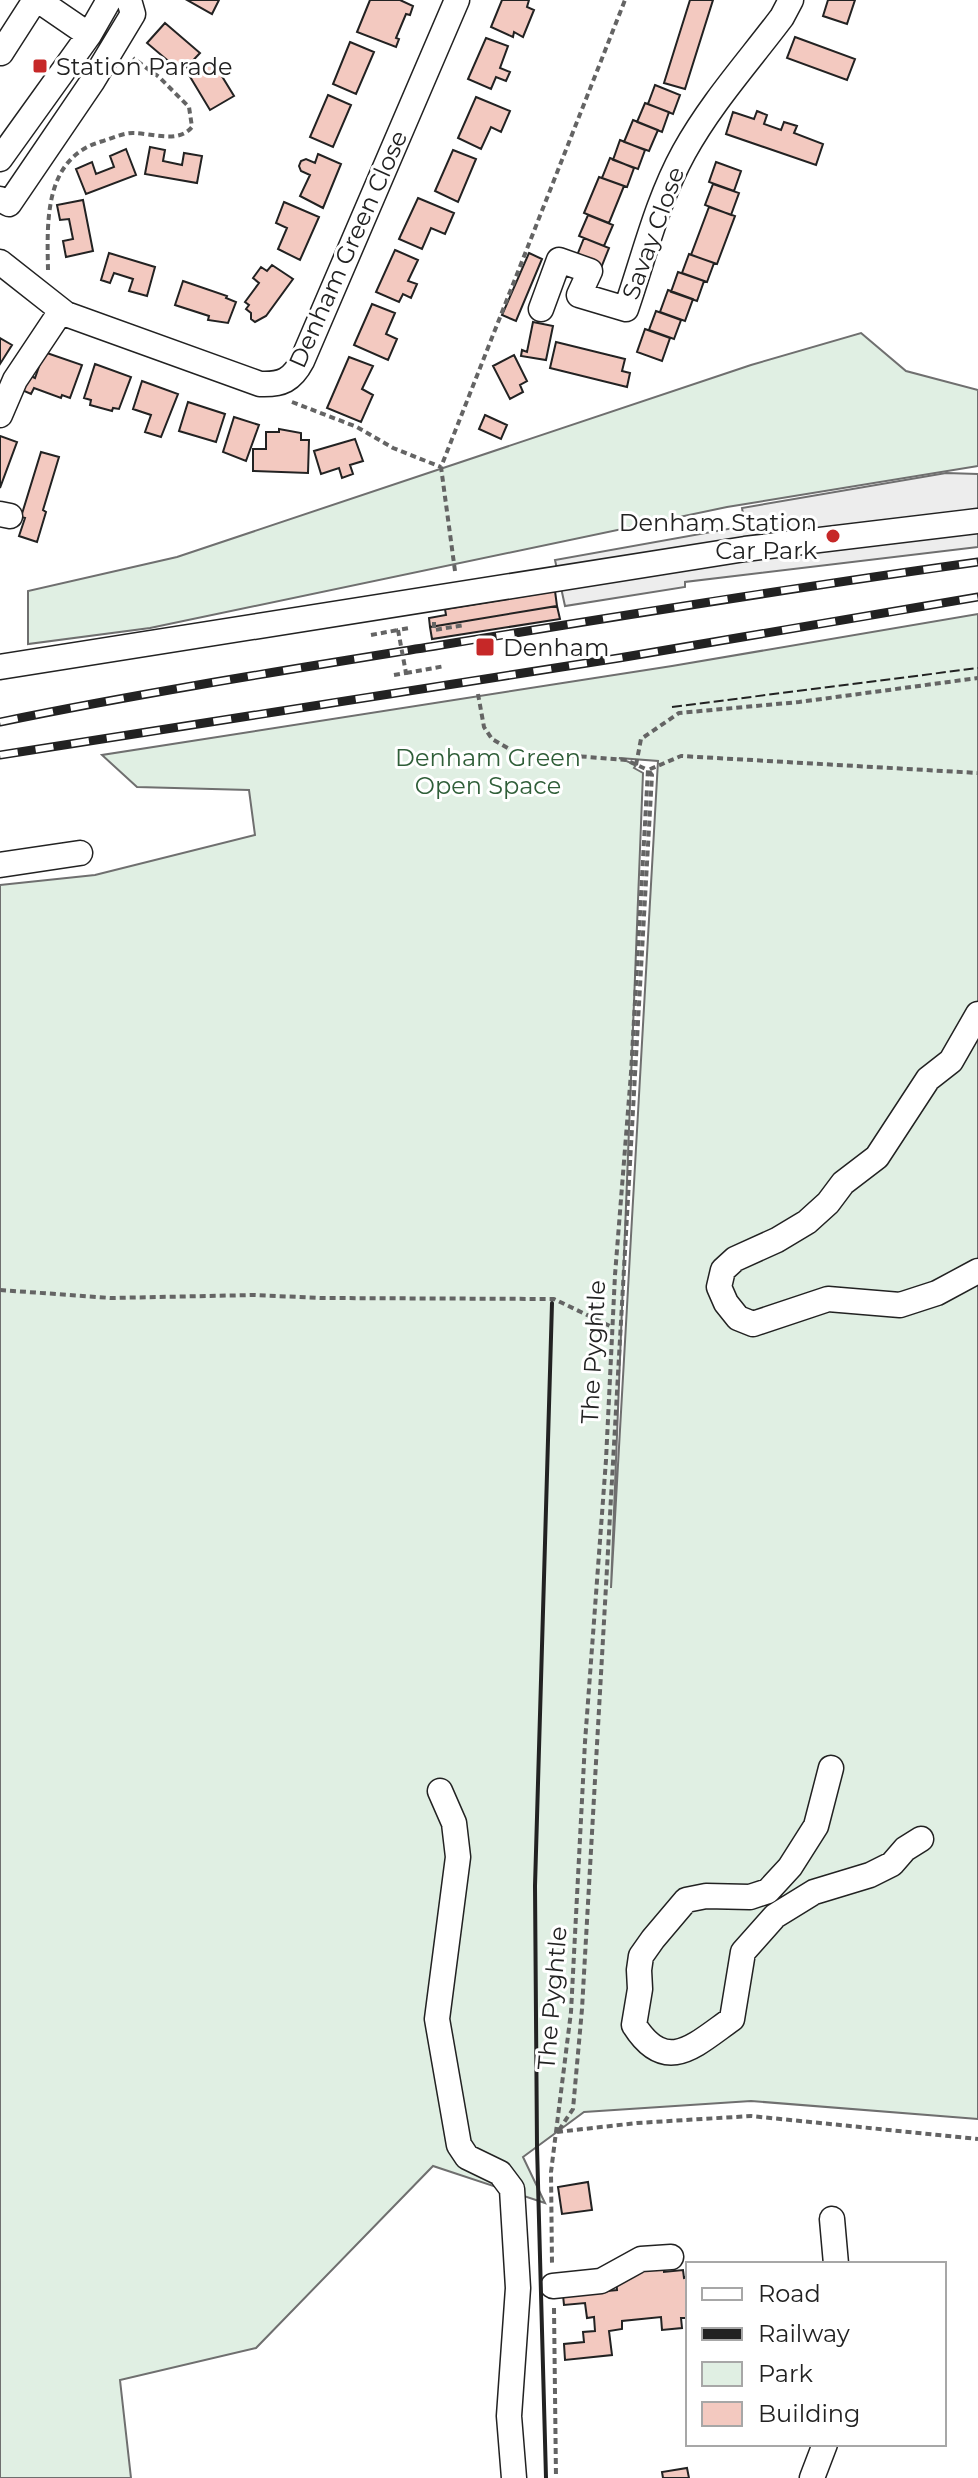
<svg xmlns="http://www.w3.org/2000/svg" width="978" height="2478" font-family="Montserrat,sans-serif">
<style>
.green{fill:#e0efe3;stroke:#6f6f6f;stroke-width:2;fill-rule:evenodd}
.parking{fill:#ededed;stroke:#6f6f6f;stroke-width:2}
.building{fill:#f3c9c0;stroke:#222;stroke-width:2}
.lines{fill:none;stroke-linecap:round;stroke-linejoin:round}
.minor-casing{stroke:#222;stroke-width:27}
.path{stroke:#646464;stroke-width:4;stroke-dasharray:6 4;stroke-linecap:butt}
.minor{stroke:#fff;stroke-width:24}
.rail-casing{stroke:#222;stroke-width:9}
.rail{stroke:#fff;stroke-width:6;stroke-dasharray:18;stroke-linecap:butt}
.path-bridge{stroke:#646464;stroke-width:4;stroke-dasharray:6 4;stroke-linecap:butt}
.fence{stroke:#222;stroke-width:2;stroke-dasharray:10 4;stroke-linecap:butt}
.wall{stroke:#222;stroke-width:4}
.poi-dot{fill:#c62828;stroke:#fff;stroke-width:3}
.labels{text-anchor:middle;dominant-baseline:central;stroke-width:6;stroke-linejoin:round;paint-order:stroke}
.poi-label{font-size:24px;fill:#222;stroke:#fff;text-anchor:start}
.street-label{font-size:24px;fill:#222;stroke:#fff}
.park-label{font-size:24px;fill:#2f5e38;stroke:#fff}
</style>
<rect width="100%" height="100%" fill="#fff"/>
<!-- green -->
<path class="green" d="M861,333l45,38 72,19v76l-251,41 -577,121 -122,16v-53l149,-34 574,-192z
M978,614v1505l-227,-18 -167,11 -61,45 22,46 -112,-37 -177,182 -136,32 11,98h-131v-1593l95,-10 160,-40 -6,-45 -112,-3 -35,-32 570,-89zM619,758l39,3 -47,827 32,-815 -9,-5 2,-3z"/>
<!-- parking -->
<path class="parking" d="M946,473l32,1v73l-293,35v5l-120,19 -10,-46 190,-34 -3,-18z"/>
<!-- building -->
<path class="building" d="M187,0h32l-7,14z
M370,0h30l13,6 -3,9 -4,-1 -10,24 3,1 -3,8 -39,-15z
M502,0h27l-2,7 7,3 -11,27 -9,-5 -1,5 -22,-10z
M690,0h23l-28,89 -21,-6z
M828,0h27l-8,24 -24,-8z
M165,23l35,30 -15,16 -9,-7 -3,3 -26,-22z
M795,37l60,22 -8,21 -60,-22z
M486,38l22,8 -8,22 10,4 -4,9 -10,-4 -5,12 -23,-10z
M350,42l24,10 -18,42 -23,-10z
M212,60l22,36 -24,14 -21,-35z
M655,85l25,10 -7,19 -25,-10z
M328,95l23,10 -18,42 -23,-10z
M476,97l34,14 -9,21 -10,-5 -10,22 -23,-11z
M645,103l24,9 -7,20 -25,-10z
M757,111l10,4 -3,9 17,6 3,-8 13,4 -3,7 29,11 -7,21 -90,-31 7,-22 21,7z
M633,120l25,10 -9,21 -25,-9z
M620,140l25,10 -7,19 -25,-9z
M150,147l15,3 -2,11 19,4 2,-12 18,3 -5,27 -52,-9z
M126,149l10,26 -50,19 -10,-25 16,-7 4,12 18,-7 -4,-11z
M453,150l23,9 -18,43 -23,-11z
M318,154l23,10 -18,44 -23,-12 10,-21 -9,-4 -2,-5 2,-5 5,-2 9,4z
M610,158l24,10 -7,19 -25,-9z
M716,162l25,9 -7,20 -25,-9z
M599,177l25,9 -15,37 -25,-10z
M713,184l26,9 -8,22 -26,-10z
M418,198l36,15 -9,21 -14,-6 -9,21 -23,-10z
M83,200l10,51 -27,6 -3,-16 10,-2 -4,-20 -9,1 -3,-15z
M284,202l35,15 -19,43 -22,-11 9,-21 -11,-5z
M709,207l26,9 -18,48 -26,-9z
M588,215l25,10 -9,21 -25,-10z
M584,238l25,10 -8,20 -25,-10z
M395,250l23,10 -10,21 9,3 -6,14 -8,-4 -4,8 -23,-10z
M109,253l46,14 -8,29 -18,-5 4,-12 -19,-6 -4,10 -9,-3z
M529,253l13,6 -26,62 -14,-6z
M689,254l25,9 -7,19 -25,-9z
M272,265l21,14 -27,37 -11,6 -4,-3v-6l-5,-4 3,-4 -4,-3 14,-19 -6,-5 8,-11 6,4z
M678,272l26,9 -7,20 -26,-9z
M183,281l44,15 -1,2 10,4 -8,21 -20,-3 1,-4 -34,-11z
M668,290l25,9 -8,22 -25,-9z
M372,304l23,9 -9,21 11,5 -9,21 -34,-15z
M656,311l25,9 -7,19 -25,-9z
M533,322l20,4 -7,34 -25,-4 1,-6 5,2z
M645,329l25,9 -8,23 -25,-9z
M0,338l12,7 -12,19z
M556,342l69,17 -3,12 8,2 -3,14 -77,-19z
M44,352l38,13 -12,33 -8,-3 -1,3 -27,-10 -3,6 -9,-4 7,-15 6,3z
M514,355l13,26 -7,4 3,7 -13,7 -17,-33z
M349,357l24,9 -11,23 11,6 -12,27 -34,-14z
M95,364l36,13 -12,32 -6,-1 -1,3 -22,-6 1,-5 -7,-2z
M142,381l36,13 -17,43 -16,-5 6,-17 -18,-6z
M188,402l37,12 -9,28 -37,-11z
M485,415l22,10 -6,14 -22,-10z
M234,417l25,8 -13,36 -23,-9z
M279,429l22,4v7h8l-1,33 -55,-2v-22h13v-17h13z
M0,436l17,6 -17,46z
M355,439l8,22 -13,4 3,9 -11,4 -3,-10 -18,6 -7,-23z
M41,452l18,5 -16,53 3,2 -9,30 -18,-6 6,-18 -4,-1z
M555,591l2,15 -127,21 -1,-9 17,-3 -1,-6z
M557,606l3,13 -128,20 -2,-12z
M588,2182l4,28 -30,4 -4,-27z
M664,2265v7l19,-2 1,8 4,-1v41h-7l1,10 -20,2 -1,-13 -39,4v8l-13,2 3,24 -47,5 -1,-16 20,-2 -1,-10 12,-1 -1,-14 -7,1 -2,-15 -21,2 -1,-10 54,-5 -1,-11 14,-10z
M687,2468l2,10h-26l-1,-6z"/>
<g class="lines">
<!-- minor casing -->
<g class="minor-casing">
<path id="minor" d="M38,0l51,35
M1,53l34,-53
M0,159l89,-124 20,-35
M0,199l9,5 83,-122 41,-68 -4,-14
M0,262l66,52 194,70c22,1 32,-4 42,-23l155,-361
M541,309l18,-49 31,11 -11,24 47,14c18,-52 31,-108 58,-157 27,-49 65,-91 98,-135l9,-17
M0,415l15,-35 46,-69
M0,514l10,2
M0,667l745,-118 233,-28
M0,865l80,-12
M978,1014l-27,47 -23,18 -51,78 -34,26 -15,20 -21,19 -30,18 -42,19 -12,11 -4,17 7,16 12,15 15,6 75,-25 72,6 37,-12 41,-22
M831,1768l-15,58 -26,41 -22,24 -18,6 -44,-1 -20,4 -33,39 -12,17 -2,14 1,19 -6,36c32,51 61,20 98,-6l11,-67 32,-36 39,-24 56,-17 22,-11 13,-15 16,-10
M440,1791l14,32 4,34 -21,162 22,126 8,12 33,16 12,16 6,99 -9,128 5,62
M832,2219l4,45
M553,2286l48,-5 40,-22 30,-2
M812,2478l13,-34"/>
</g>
<!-- path -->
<path class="path" d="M48,270c-1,-50 -4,-113 55,-129 10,-3 20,-8 30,-8 19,0 45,11 59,-6l-3,-20 -30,-30 -26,-19
M292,402l65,25 36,21 48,19
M455,571l-14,-104 184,-467
M434,622v8l31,-5
M371,635l27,-5
M406,673l39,-7
M478,694l6,33 8,12 21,12 113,9 22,10 -17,303 -16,202 -9,185 -21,282 -14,270 -20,160 1,92
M636,765l5,-26 38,-26 120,-11 179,-24
M0,1290l111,8 143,-3 68,3 232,1 58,28
M559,2130l14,-21 9,-100 70,-1234 -4,-5 33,-14 297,17
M557,2132l80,-9 114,-7 227,23
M554,2308l2,170"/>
<!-- minor -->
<use href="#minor" class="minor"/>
<!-- rail casing -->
<g class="rail-casing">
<path id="rail" d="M0,722c146,-30 293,-53 441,-77 178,-29 357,-58 537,-83
M0,755l619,-97 359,-61"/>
</g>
<!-- rail -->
<use href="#rail" class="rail"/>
<!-- path-bridge -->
<path class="path-bridge" d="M394,675l12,-2 -8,-43 12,-2"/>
<!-- fence -->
<path class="fence" d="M672,707l306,-39"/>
<!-- wall -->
<path class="wall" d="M546,2478l-9,-332 -2,-260 17,-583"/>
</g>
<!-- markers -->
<g class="poi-dot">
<rect x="32" y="58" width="16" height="16" rx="4"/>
<circle cx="833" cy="536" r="8"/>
<rect x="475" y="637" width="20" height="20" rx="4"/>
</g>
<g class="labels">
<!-- poi labels -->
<g class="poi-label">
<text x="56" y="66">Station Parade</text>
<text x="817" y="522" text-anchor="end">Denham Station<tspan x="817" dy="28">Car Park</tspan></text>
<text x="503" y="647">Denham</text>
</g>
<!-- street labels -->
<g class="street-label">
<text transform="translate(653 233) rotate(-70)">Savay Close</text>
<text transform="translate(348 249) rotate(-66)">Denham Green Close</text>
<text transform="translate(593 1352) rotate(-87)">The Pyghtle</text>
<text transform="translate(552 1998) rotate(-85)">The Pyghtle</text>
</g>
<!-- park labels -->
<g class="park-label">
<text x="488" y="757">Denham Green<tspan x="488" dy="28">Open Space</tspan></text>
</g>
</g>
<!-- legend -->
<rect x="686" y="2262" width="260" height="184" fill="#ffffff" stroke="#a7a7a7" stroke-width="2"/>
<rect x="702" y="2288" width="40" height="12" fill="#ffffff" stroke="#a7a7a7" stroke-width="2"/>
<text x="758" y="2302" font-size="24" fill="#222222">Road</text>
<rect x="702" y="2328" width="40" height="12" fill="#222222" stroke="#a7a7a7" stroke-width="2"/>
<text x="758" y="2342" font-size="24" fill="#222222">Railway</text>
<rect x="702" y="2362" width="40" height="24" fill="#e0efe3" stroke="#a7a7a7" stroke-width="2"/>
<text x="758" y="2382" font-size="24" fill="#222222">Park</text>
<rect x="702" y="2402" width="40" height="24" fill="#f3c9c0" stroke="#a7a7a7" stroke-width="2"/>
<text x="758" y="2422" font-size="24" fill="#222222">Building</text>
</svg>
